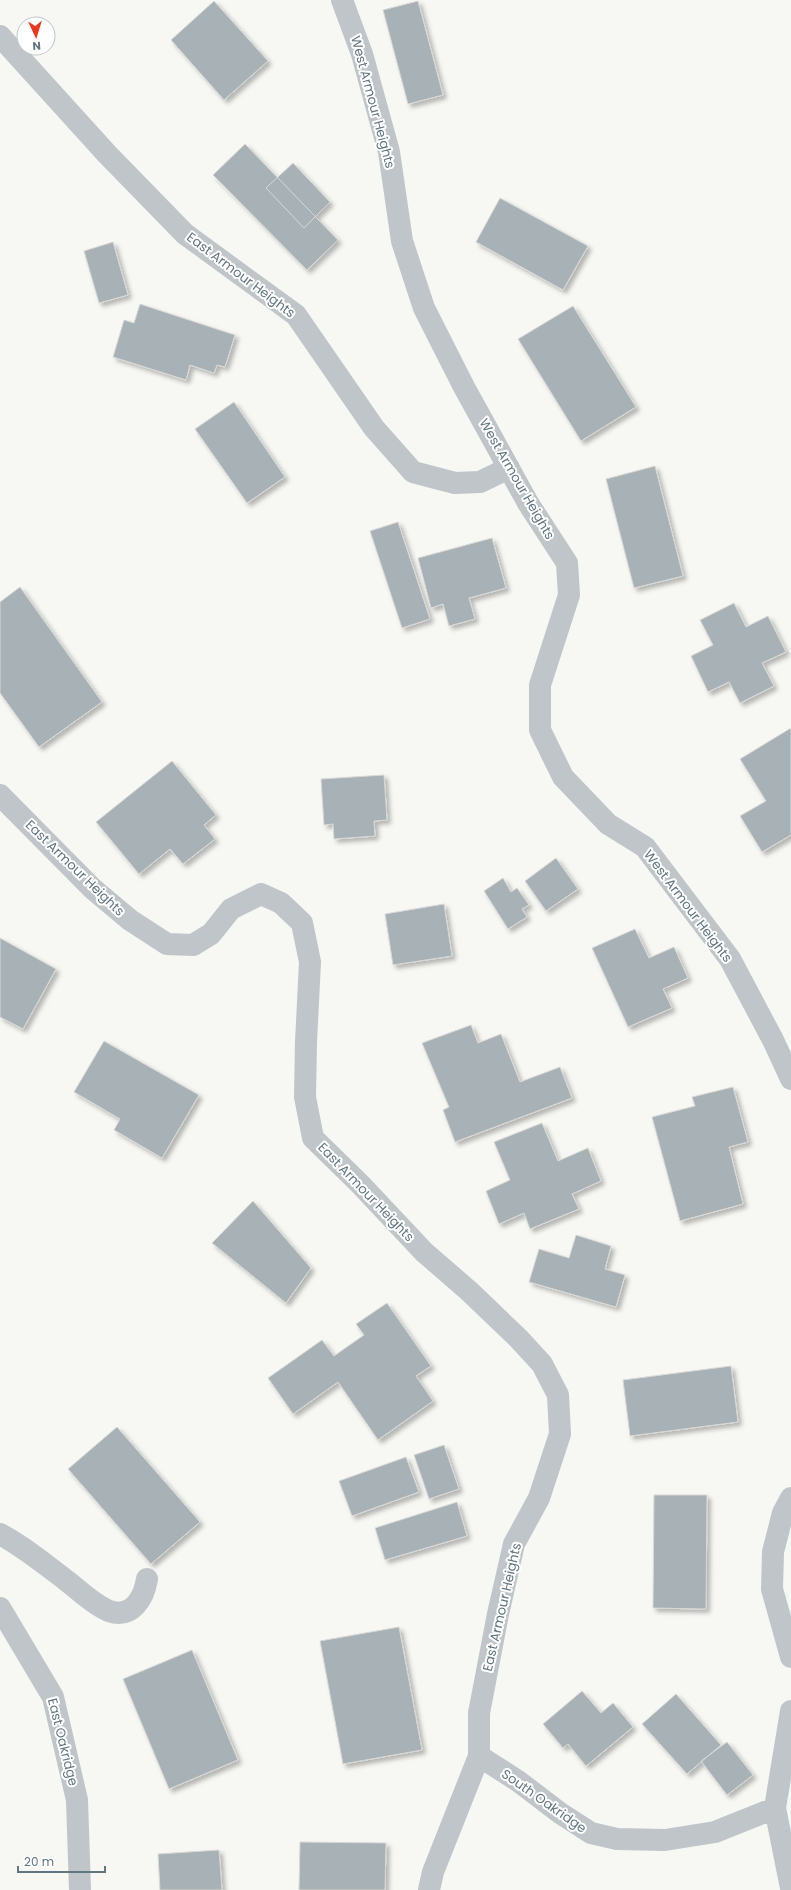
<svg xmlns="http://www.w3.org/2000/svg" width="791" height="1890" font-family="Poppins,sans-serif">
<style>
.building{fill:#a7b1b6;stroke:#d9d8d6;filter:url(#shadow)}
.lines{fill:none;stroke-linecap:round;stroke-linejoin:round}
.minor{stroke:#bfc5c8;stroke-width:22}
.labels{text-anchor:middle;dominant-baseline:central;stroke-width:4;stroke-linejoin:round;paint-order:stroke}
.street-label{font-size:13px;fill:#617680;stroke:#fff}
</style>
<defs>
<filter id="shadow"><feDropShadow dx="3.5" dy="3.5" stdDeviation="2" flood-color="#0004"/></filter>
</defs>
<rect width="100%" height="100%" fill="#f7f7f4"/>
<!-- building -->
<path class="building" d="M214,1l54,60 -44,39 -53,-60z
M418,1l25,94 -35,9 -25,-94z
M245,144l93,96 -31,30 -94,-95z
M293,163l37,39 -26,26 -38,-40z
M500,198l88,48 -25,44 -87,-48z
M113,242l15,53 -29,8 -15,-52z
M140,304l95,31 -10,32 -8,-2 -3,8 -24,-8 -4,15 -73,-23 11,-37 10,3z
M573,306l63,101 -55,34 -63,-102z
M234,402l51,75 -38,26 -52,-74z
M655,466l28,110 -49,12 -28,-109z
M398,522l32,97 -28,9 -32,-97z
M492,538l14,50 -37,10 6,21 -26,7 -6,-22 -12,4 -13,-50z
M20,587l82,115 -63,45 -39,-54v-91z
M734,603l12,24 22,-11 18,36 -24,11 12,23 -34,17 -11,-21 -21,10 -17,-36 22,-11 -13,-25z
M791,728v107l-29,17 -22,-36 26,-15 -26,-42z
M172,761l44,54 -12,10 11,14 -32,25 -13,-15 -31,25 -43,-52z
M384,775l3,45 -13,1 1,15 -41,3 -1,-15 -9,1 -3,-46z
M556,858l22,31 -32,22 -21,-30z
M503,878l8,14 6,-4 12,17 -7,4 5,8 -19,12 -24,-38z
M444,904l8,52 -59,9 -8,-51z
M635,929l14,29 25,-11 14,31 -25,11 9,19 -44,19 -36,-79z
M0,938l56,31 -33,60 -23,-12z
M471,1025l7,18 23,-9 19,48 40,-15 12,31 -117,44 -12,-32 6,-3 -27,-64z
M104,1041l95,54 -37,63 -48,-28 6,-11 -46,-27z
M733,1087l15,55 -19,5 14,57 -63,17 -28,-104 43,-11 -3,-9z
M542,1123l16,38 30,-13 13,33 -29,13 7,15 -49,20 -6,-16 -25,11 -13,-33 24,-11 -16,-38z
M253,1201l58,67 -25,35 -74,-60z
M576,1235l35,11 -6,23 20,6 -9,32 -87,-25 10,-33 30,9z
M387,1303l44,63 -15,10 17,25 -55,39 -40,-58 -45,32 -25,-36 54,-38 12,16 30,-21 -8,-11z
M731,1366l7,56 -108,14 -7,-56z
M117,1427l83,95 -49,42 -83,-95z
M444,1445l15,44 -30,10 -15,-44z
M406,1457l13,35 -67,24 -13,-35z
M654,1495h53l-1,114 -53,-1z
M457,1502l10,34 -82,24 -10,-32z
M399,1627l23,123 -79,14 -23,-123z
M192,1650l46,110 -69,29 -46,-110z
M582,1691l19,22 12,-10 20,24 -47,39 -18,-22 -5,4 -20,-24z
M676,1694l45,51 -34,29 -45,-50z
M727,1742l26,33 -26,20 -26,-34z
M300,1842l86,1 -1,47h-86z
M219,1850l3,40h-62l-2,-36z"/>
<g class="lines">
<!-- minor -->
<path class="minor" d="M342,0l20,54 27,98 13,89 22,67 40,79 64,116 39,60 2,32 -29,90v45l23,47 45,47 37,23 85,112 43,81 18,39
M0,36l107,118 78,80 111,81 78,113 39,44 42,11 25,-1 29,-14
M0,795l93,94 37,31 37,24 26,1 18,-11 20,-25 30,-15 20,9 21,20 8,39 -4,80 -1,55 8,41 47,46 64,68 45,39 50,48 23,25 16,31 2,39 -21,64 -25,46 -16,70 -19,99v43l-46,116 -4,18
M791,1498l-8,15 -10,39 -1,37 19,68
M0,1534c24,13 45,30 67,47 13,10 27,24 42,30 23,8 35,-13 38,-32
M0,1608l53,89 24,103 3,90
M791,1711l-16,97 16,80
M479,1756l39,25 42,32 31,20 26,6 48,1 50,-8 60,-24"/>
</g>
<g class="labels">
<!-- street labels -->
<g class="street-label">
<text transform="translate(373 102) rotate(75)">West Armour Heights</text>
<text transform="translate(241 275) rotate(37)">East Armour Heights</text>
<text transform="translate(517 479) rotate(60)">West Armour Heights</text>
<text transform="translate(75 868) rotate(44)">East Armour Heights</text>
<text transform="translate(688 906) rotate(53)">West Armour Heights</text>
<text transform="translate(366 1192) rotate(46)">East Armour Heights</text>
<text transform="translate(502 1607) rotate(-77)">East Armour Heights</text>
<text transform="translate(63 1742) rotate(76)">East Oakridge</text>
<text transform="translate(544 1801) rotate(35)">South Oakridge</text>
</g>
</g>
<!-- north arrow -->
<g transform="translate(36 36) rotate(176)"><circle r="19" fill="#ffffff" stroke="#c0c8cc"/>
<path d="M0-3L7 15L0 10L-7 15Z" fill="#ea3720"/>
<text y="-6" font-size="11" font-weight="bold" text-anchor="middle" fill="#617680">N</text>
</g>
<!-- scale -->
<path d="M18 1866v6h87v-6" fill="none" stroke="#617680" stroke-width="2"/>
<text x="24" y="1866" font-size="12" fill="#617680" stroke="#ffffff" stroke-width="3" paint-order="stroke">20 m</text>
</svg>
